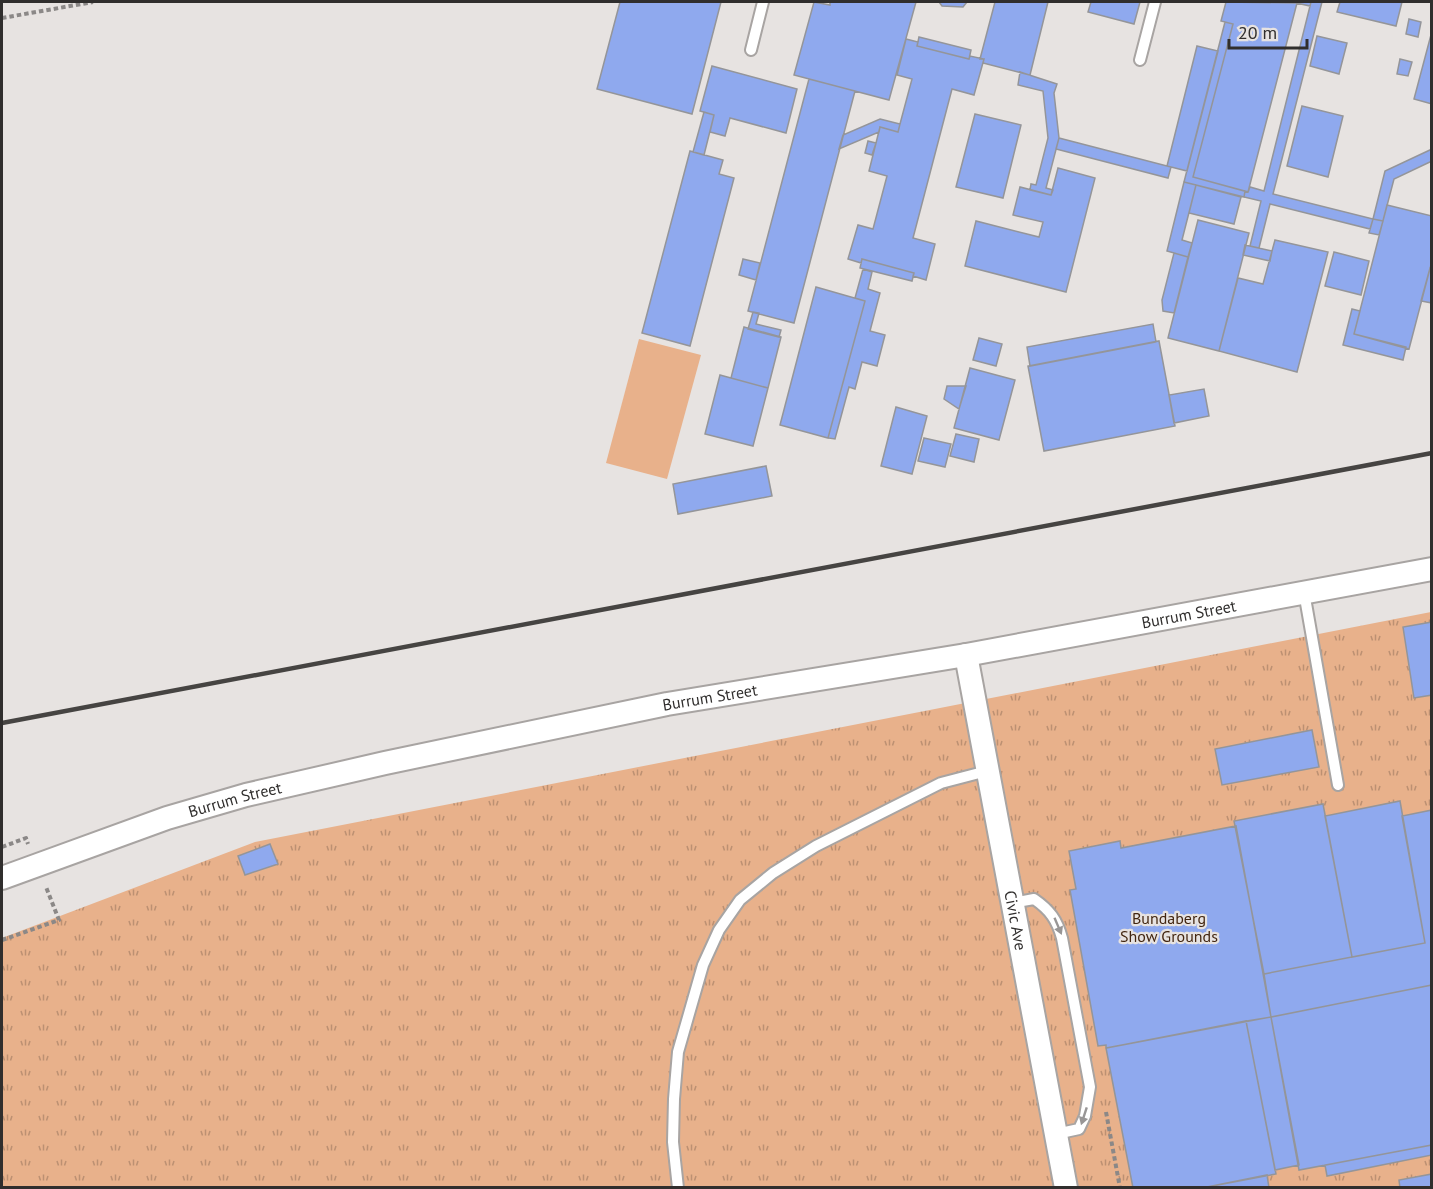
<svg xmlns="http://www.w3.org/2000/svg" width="1433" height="1189" font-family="'PT Sans',sans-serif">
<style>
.grass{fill:url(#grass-tufts)}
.pitch{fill:#e8b18b}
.building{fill:#8fa9ee;stroke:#949599;stroke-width:1.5}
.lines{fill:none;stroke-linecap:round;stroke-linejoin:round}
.service-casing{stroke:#a8a4a2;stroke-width:14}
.minor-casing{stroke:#a8a4a2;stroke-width:26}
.path{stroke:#8b8887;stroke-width:4;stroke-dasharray:4.5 3;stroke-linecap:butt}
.service{stroke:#fff;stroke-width:10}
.minor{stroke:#fff;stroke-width:22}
.rail{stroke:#464442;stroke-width:4.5}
.oneway{fill:#989696}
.labels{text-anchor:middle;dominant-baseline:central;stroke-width:4.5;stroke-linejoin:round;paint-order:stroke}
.street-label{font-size:16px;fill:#302e2d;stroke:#e7e3e1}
.park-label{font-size:16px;fill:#422611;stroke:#e7e3e1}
</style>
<defs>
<pattern id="grass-tufts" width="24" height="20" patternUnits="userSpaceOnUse" patternTransform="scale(1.5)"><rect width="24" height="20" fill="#e8b18b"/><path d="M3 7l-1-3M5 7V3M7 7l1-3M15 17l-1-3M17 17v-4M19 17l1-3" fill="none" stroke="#bc9072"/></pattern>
</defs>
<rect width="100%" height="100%" fill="#e7e3e1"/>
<!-- grass -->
<path class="grass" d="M1431,612v575l-1429,1v-250l253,-96z"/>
<!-- pitch -->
<path class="pitch" d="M639,339l62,16 -34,124 -61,-16z"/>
<!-- building -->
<path class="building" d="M620,2h101l-29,112 -95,-25z
M814,2l16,3v-3h86l-27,98 -95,-25z
M939,2h28l-4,5 -21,-1z
M995,2h53l-18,73 -47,-12 1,-4h-4z
M1091,2h49l-6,22 -46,-12z
M1226,2l71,1 -49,189 -55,-15 40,-153 -12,-3z
M1292,2h19l-1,4z
M1311,2h11l-49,192 100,25 -3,10 -100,-25 -11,44 -9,-2 11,-45 -17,-4 1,-6 3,1 2,-5 14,4z
M1340,2h62l-6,24 -59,-14z
M1409,19l12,3 -3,15 -12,-3z
M1225,22l8,2 -40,153 52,14 -1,6 -60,-15z
M1432,31v73l-18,-5z
M1317,36l30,7 -8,31 -29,-8z
M919,37l52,13 -2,9 -52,-13z
M906,39l12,3 -1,4 52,13 1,-3 14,3 -10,36 -22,-6 -39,149 22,6 -9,36 -13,-4 1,-3 -52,-14 -1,4 -13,-4 10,-34 15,4 14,-53 -18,-5 11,-44 18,5 2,-8 12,-45 -15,-4z
M1197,46l21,5 -31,120 -20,-5z
M1400,59l12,3 -4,14 -11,-2z
M712,66l85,23 -11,44 -56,-15 -5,18 -15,-4 4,-17 -14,-4z
M1020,72l37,12 -3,9 5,45 -13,50 7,2 -2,5 -21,-5 1,-6 5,1 12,-47 -5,-47 -25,-6z
M809,79l46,12 -61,232 -46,-12z
M1302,106l41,10 -15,61 -41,-11z
M704,112l10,3 -10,40 -11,-3z
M975,114l46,11 -18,73 -47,-11z
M880,119l20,5 -2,8 -18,-5 -1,5 -40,17 4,-14z
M1059,138l112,29 -3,11 -112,-29z
M868,141l8,2 -4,12 -7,-2z
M1432,149v12l-38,18 -11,42 -10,-2 12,-48z
M690,151l33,9 -4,14 15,4 -44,168 -48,-13z
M1058,168l37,10 -29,114 -101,-26 11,-45 63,16 4,-15 -30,-7 7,-28 31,8z
M1184,182l12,3 -14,55 10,3 -4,14 -21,-6z
M1196,185l45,12 -7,27 -45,-11z
M1387,205l45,11v45l-23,88 -55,-15z
M1373,219l10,2 -4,14 -10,-2z
M1198,220l51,13 -30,118 -51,-13z
M1275,240l53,12 -31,120 -78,-21 19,-73 25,6z
M1245,245l27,6 -2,10 -27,-6z
M1334,252l35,9 -8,34 -36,-9z
M1174,253l14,4 -14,56 -11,-2 -1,-11z
M743,259l17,4 -4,17 -17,-5z
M862,259l52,14 -2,8 -52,-13z
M1430,268l2,1v34l-11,-2z
M863,269l9,3 -4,17 12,4 -10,38 15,4 -8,31 -15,-4 -7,27 -6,-2 -14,52 -7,-1 37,-137 -10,-3z
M816,287l49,14 -37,137 -48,-13z
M1352,309l8,2 -6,23 52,13 -3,13 -60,-15z
M753,312l6,1 -3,11 25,6 -2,7 -31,-8z
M1153,324l3,18 -126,24 -3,-19z
M744,327l37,10 -13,51 -37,-10z
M979,338l23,6 -6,22 -23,-6z
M1159,341l16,85 -131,25 -16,-85z
M970,368l45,12 -16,60 -45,-12z
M720,375l48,13 -15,58 -48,-12z
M947,386h19l-7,23 -15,-10z
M1204,389l5,27 -35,7 -5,-28z
M896,407l31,9 -15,58 -31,-8z
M956,434l23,5 -5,23 -24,-6z
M924,438l27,6 -6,23 -27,-6z
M766,466l6,30 -94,18 -5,-30z
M1432,622v73l-18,3 -11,-71z
M1312,730l7,37 -97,18 -7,-36z
M1400,801l25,142 -73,14 -27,-141z
M1323,804l29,153 -88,17 -30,-153z
M1432,810v175l-161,32 -7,-43 161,-31 -23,-127z
M1236,826l35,191 -165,31v-3l-8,1 -28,-156 6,-1 -7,-38 51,-10 1,7z
M270,844l8,20 -33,11 -7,-19z
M1432,985v160l-133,25 -28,-153z
M1271,1017l28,148 -24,5 -29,-149z
M1246,1021l30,153 -74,14h-69l-27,-140z
M1432,1145v10l-105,21 -2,-11z
M1432,1174v14h-32l-1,-8z
M1267,1175l2,13h-67z"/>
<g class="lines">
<!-- service casing -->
<g class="service-casing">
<path id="service" d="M751,50l12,-48
M1140,60l15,-58
M1304,592l34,193
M1012,903l22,-4c16,11 23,21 28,39l28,149 -5,29 -6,13 -23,5
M678,1188l-5,-46 1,-43 4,-47 25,-87 16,-35 21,-30 33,-27 43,-27 125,-63 46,-12"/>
</g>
<!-- minor casing -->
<g class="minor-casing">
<g id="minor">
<path id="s1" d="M966,655l100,533"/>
<path id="s2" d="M2,878l165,-60 79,-23 139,-32 282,-59 299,-49 466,-86"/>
</g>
</g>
<!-- path -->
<path class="path" d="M2,18l91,-16
M2,847l24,-9 2,6
M2,940l57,-20 -13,-33
M1106,1112l14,76"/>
<!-- service -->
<use href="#service" class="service"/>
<!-- minor -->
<use href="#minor" class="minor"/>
<!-- rail -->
<path class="rail" d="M2,723l1430,-270"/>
</g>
<!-- one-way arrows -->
<defs><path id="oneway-solid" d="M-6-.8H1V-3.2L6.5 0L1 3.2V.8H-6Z" transform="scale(1.5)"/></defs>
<g class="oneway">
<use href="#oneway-solid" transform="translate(1058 926) rotate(67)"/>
<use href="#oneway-solid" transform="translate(1084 1116) rotate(108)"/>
</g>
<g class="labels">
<!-- street labels -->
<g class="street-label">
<text stroke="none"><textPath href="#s2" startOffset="1218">Burrum Street</textPath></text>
<text stroke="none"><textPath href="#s2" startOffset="732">Burrum Street</textPath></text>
<text stroke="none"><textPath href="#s2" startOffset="246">Burrum Street</textPath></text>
<text stroke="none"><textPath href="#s1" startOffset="270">Civic Ave</textPath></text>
</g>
<!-- park labels -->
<g class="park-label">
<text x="1169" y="918">Bundaberg<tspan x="1169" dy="18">Show Grounds</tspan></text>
</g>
</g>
<!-- border -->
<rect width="1433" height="1189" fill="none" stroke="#302e2d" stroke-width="6"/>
<!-- scale -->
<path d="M1229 39v9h78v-9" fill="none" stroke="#302e2d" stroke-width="3"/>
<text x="1238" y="39" font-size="18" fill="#302e2d" stroke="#e7e3e1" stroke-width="4.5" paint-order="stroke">20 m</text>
</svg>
